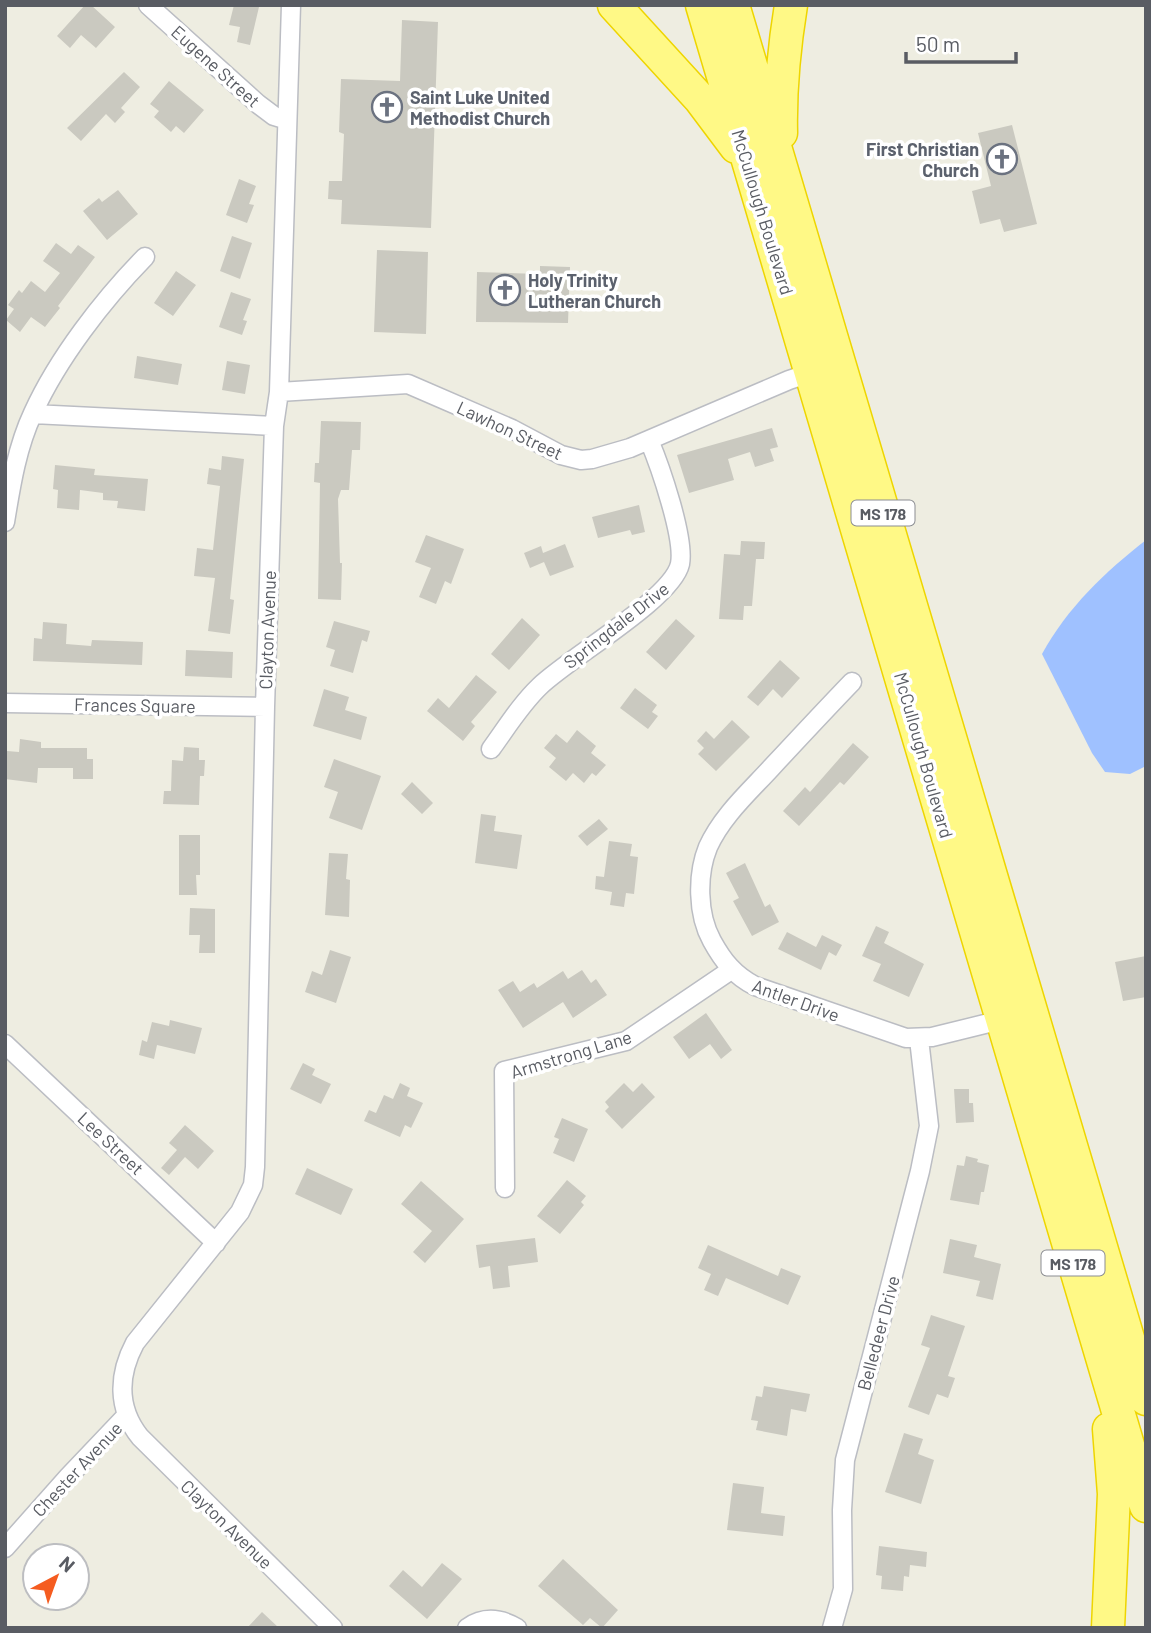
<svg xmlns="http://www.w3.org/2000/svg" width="1151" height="1633" font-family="Barlow,sans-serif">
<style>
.water{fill:#9fc1ff}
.building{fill:#cac9c0}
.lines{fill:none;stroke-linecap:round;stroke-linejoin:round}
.street-casing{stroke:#bbbdc3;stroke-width:21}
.highway-casing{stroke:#eed500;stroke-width:35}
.street{stroke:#fff;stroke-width:18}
.highway{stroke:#fff986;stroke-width:32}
.labels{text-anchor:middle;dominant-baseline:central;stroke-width:7;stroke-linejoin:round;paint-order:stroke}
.shield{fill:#fff;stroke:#8b8d92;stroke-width:2}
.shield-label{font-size:16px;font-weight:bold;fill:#595c63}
.street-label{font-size:18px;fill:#595c63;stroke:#fff}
.worship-label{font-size:18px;font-weight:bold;fill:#5b616d;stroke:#fff;text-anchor:start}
</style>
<rect width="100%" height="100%" fill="#eeede1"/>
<!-- water -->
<path class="water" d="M1146,540v226l-16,8 -25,-2 -13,-19 -50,-99c25,-46 63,-82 104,-114z"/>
<!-- building -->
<path class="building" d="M85,5h6l24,22 -19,21 -15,-13 -11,13 -13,-12z
M234,5l25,2 -9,38 -13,-3 3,-15 -11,-2z
M402,20l36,2 -7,206 -90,-4 1,-24 -14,-1 1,-18h13l2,-47 -5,-2 2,-53 59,2z
M124,72l16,15 -19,21 4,4 -10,11 -9,-9 -25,27 -14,-13z
M169,81l35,29 -20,23 -8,-7 -5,6 -17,-15 5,-6 -9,-7z
M1012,125l25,99 -33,8 -4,-13 -20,5 -8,-33 19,-5 -13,-53z
M239,179l17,7 -7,18 5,1 -7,18 -21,-8z
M118,190l20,24 -31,26 -24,-29 16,-13 3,4z
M232,236l20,7 -12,36 -20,-8z
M56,243l15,11 7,-9 17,12 -37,49 2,2 -15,19 -14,-10 -11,15 -14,-12 8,-11 -6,-4 11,-15 3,3 9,-12 14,11 15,-19 -17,-12z
M377,250l51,2 -2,82 -52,-2z
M540,266l30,1 -2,56 -92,-1 1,-50 63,2z
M176,271l20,14 -23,31 -19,-13z
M231,292l20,7 -8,21 4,1 -5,14 -23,-8z
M137,356l45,8 -4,21 -44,-7z
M227,361l23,4 -5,29 -23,-4z
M321,421l40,1 -1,28h-8l-3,40h-8l-3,9 2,64h2l-1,37 -23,-1 2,-116 -6,-1 1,-19h4z
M772,428l6,19 -8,2 4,12 -19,6 -5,-15 -22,7 6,21 -45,13 -12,-38z
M222,456l22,3 -14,140 4,1 -4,34 -22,-3 7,-53 -21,-2 3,-28 16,2 7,-64 -13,-2 2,-16 12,2z
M55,465l40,4 -1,6 54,4 -3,32 -28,-3 1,-7 -15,-1v-7l-23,-3 -1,20 -22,-2 1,-18 -5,-1z
M639,505l6,27 -13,3 -2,-5 -32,8 -6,-21z
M426,535l38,14 -13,35 -6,-3 -9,23 -17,-7 12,-29 -16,-6z
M741,541l24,1 -1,17h-8l-4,47h-8l-1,14 -24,-1 5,-65 16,1z
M565,544l9,23 -24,9 -6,-14 -14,6 -6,-15 17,-7 2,7z
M522,618l18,17 -31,35 -18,-16z
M676,619l19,17 -29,34 -20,-18z
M334,621l36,10 -3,11 -5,-2 -9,33 -23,-7 5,-16 -9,-3z
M43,622l24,2 -1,20 25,2 1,-6 51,2 -1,23 -109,-4 1,-23 8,1z
M186,650l47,2 -1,26 -47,-2z
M780,660l20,18 -18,20 -9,-9 -15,17 -11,-9z
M476,675l21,17 -26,30 4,4 -12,15 -36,-30 11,-13 11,10z
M635,688l22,17 -5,7 6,4 -10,13 -28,-21z
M324,689l25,8 -4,13 22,7 -6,23 -48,-14z
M732,720l18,17 -34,34 -18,-17 6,-6 -7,-7 9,-10 8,8z
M577,730l19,16 -5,7 15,12 -10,11 -4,-3 -8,10 -11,-10 -7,8 -17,-14 7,-9 -12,-10 12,-14 11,9z
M20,739l21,3v6h46v11h6v20h-20v-11h-35l-1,15 -32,-4 2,-28 12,1z
M853,743l16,14 -25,28 -4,-3 -41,44 -16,-15 22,-24 5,5z
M184,747l15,1v12h6l-1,16h-4l-1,29 -36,-1 1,-13h7l1,-31 11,1z
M334,759l47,17 -19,54 -33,-12 9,-26 -14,-5z
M412,782l21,21 -11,11 -21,-20z
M481,814l15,2 -2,15 28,4 -5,34 -42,-6z
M599,819l9,10 -21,17 -9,-10z
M179,835h21v40h-4l1,20h-18z
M609,841l23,3 -2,12 8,1 -4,37 -8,-1 -2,14 -14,-2 2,-13 -17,-3 1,-13 8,1z
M329,853l19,1 -2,25 4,1 -1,37 -24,-2z
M745,863l20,44 5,-3 9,18 -27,14 -19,-35 6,-3 -13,-25z
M190,908l25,1v44h-16l1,-18h-11z
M876,926l13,6 -5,11 40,21 -15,33 -36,-16 8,-17 -19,-8z
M787,932l29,15 6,-12 20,10 -6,11 -7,-4 -8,18 -43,-21z
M330,950l21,7 -15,46 -31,-11 7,-21 10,4z
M1146,956v41l-23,4 -8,-39z
M582,970l9,13 5,-4 11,16 -34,23 -10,-16 -40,26 -25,-38 15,-9 7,11 14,-9 3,5 26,-17 5,8z
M706,1013l26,37 -11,9 -11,-15 -21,15 -16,-22z
M170,1020l32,8 -7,26 -38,-9 -3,14 -15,-4 3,-15 5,2 5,-20 17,4z
M303,1063l12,6 -3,6 19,9 -10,20 -31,-15z
M400,1083l10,5 -3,8 16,7 -12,25 -6,-3 -5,12 -36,-16 5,-11 7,3 8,-18 9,4z
M624,1083l9,9 9,-9 13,14 -33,32 -17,-18 4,-4 -4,-5z
M954,1089h15v14h4l1,19 -18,1z
M562,1118l26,11 -14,33 -21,-9 6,-14 -5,-2z
M185,1125l29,26 -16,18 -13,-12 -16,18 -8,-7 16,-18 -8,-7z
M966,1156l12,3 -1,3 12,3 -5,27h-3l-2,13 -29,-5 7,-35 7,1z
M307,1168l46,21 -12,26 -46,-21z
M567,1180l19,16 -5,6 3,3 -24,29 -23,-18z
M421,1181l43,38 -39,44 -12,-11 19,-21 -31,-27z
M535,1238l3,24 -30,4 2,21 -17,2 -3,-23 -11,2 -3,-23z
M950,1239l27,6 -3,12 27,7 -8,36 -17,-4 4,-15 -37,-8z
M708,1245l70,31 3,-8 20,8 -13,29 -62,-27 -8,18 -14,-6 7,-16 -13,-6z
M931,1315l34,11 -17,50 7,2 -7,20 -11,-4 -8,21 -21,-8 22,-59 -9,-3z
M764,1386l46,8 -4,18 -15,-3 -4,27 -31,-6 2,-9 -7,-1 5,-24 6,1z
M904,1433l19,6 -5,15 16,6 -13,44 -36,-12z
M733,1483l31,4 -3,26 24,3 -2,20 -56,-6z
M879,1546l48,6 -1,15 -16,-2 -1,12 -5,-1 -1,15 -22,-2 1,-13 -6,-1z
M563,1559l55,51 -16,18 -12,-10 -7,7 -45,-39z
M442,1563l20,16 -35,40 -38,-33 14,-16 19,17z
M262,1612l17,16h-32z"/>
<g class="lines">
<!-- street casing -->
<g class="street-casing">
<path id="street" d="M148,5l110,99 16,12 13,4
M291,5l-12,387 -5,34 -9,281 -10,460 -2,18 -13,27 -105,131c-17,32 -18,65 5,94l193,191
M279,392l129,-8 104,45 49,26 20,5 11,-1 38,-11 159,-68 27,-9
M33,414l241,12
M5,522c6,-37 12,-75 28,-109 25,-55 70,-113 112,-156
M852,682c-27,28 -54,57 -81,86 -22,24 -49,48 -63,79 -11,27 -11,67 4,94 11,20 22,34 43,45l151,52 26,-1 69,-17
M5,703l260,4
M491,749c16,-22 30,-45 49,-63 30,-29 132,-87 140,-122 5,-26 -20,-98 -31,-124
M5,1044l211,199
M505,1188l-1,-117 122,-30 105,-71
M5,1548l63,-71 58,-61
M467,1628c17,-12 33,-10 50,0
M832,1628l11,-39 -1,-79 3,-50 75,-289 9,-45 -10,-87"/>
</g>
<!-- highway casing -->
<g class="highway-casing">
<path id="highway" d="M614,5l86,94 36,48
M702,5l444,1501
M733,5l413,1394
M781,133c-1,-43 3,-85 10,-128
M1108,1628l6,-134 -5,-65"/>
</g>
<!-- street -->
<use href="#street" class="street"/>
<!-- highway -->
<use href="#highway" class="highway"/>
</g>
<!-- icons -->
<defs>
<g id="church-ring" transform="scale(1.575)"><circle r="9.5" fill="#fff" stroke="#6b7280" stroke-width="1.5"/><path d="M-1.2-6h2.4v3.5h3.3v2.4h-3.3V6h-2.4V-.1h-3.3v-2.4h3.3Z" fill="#6b7280"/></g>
</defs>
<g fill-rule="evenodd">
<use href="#church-ring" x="387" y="107"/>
<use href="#church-ring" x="1002" y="159"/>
<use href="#church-ring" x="505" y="290"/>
</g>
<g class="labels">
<!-- shield labels -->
<g class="shield">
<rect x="851.5" y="500.5" width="63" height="25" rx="5"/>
<rect x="1041.5" y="1250.5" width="63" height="25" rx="5"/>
</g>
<g class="shield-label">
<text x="883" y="513">MS 178</text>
<text x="1073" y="1263">MS 178</text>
</g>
<!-- street labels -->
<g class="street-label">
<text transform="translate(216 66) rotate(42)">Eugene Street</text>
<text transform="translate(763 212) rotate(73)">McCullough Boulevard</text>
<text transform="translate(510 430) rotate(25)">Lawhon Street</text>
<text transform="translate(616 625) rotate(-38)">Springdale Drive</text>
<text transform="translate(267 630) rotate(-88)">Clayton Avenue</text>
<text transform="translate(135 705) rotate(1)">Frances Square</text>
<text transform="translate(924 755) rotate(74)">McCullough Boulevard</text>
<text transform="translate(796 1000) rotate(20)">Antler Drive</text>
<text transform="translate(571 1054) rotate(-17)">Armstrong Lane</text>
<text transform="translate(111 1143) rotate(43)">Lee Street</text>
<text transform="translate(878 1333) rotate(-75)">Belledeer Drive</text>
<text transform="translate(77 1469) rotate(-47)">Chester Avenue</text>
<text transform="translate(227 1524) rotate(44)">Clayton Avenue</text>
</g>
<!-- worship labels -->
<g class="worship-label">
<text x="410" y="97">Saint Luke United<tspan x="410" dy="21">Methodist Church</tspan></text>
<text x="979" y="149" text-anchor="end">First Christian<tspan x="979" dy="21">Church</tspan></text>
<text x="528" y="280">Holy Trinity<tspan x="528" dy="21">Lutheran Church</tspan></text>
</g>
</g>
<!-- border -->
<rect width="1151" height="1633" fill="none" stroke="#595c63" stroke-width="14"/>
<!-- north arrow -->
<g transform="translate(56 1577) rotate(41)"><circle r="33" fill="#ffffff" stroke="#bdbec1" stroke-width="2"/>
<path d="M0-5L12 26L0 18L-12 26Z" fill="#f55c20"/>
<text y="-10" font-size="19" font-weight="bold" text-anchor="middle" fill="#595c63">N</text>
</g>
<!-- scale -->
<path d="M906 52v10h110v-10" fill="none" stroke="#595c63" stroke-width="3.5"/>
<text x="916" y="52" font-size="21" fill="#595c63" stroke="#ffffff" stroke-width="5" paint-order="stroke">50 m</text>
</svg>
